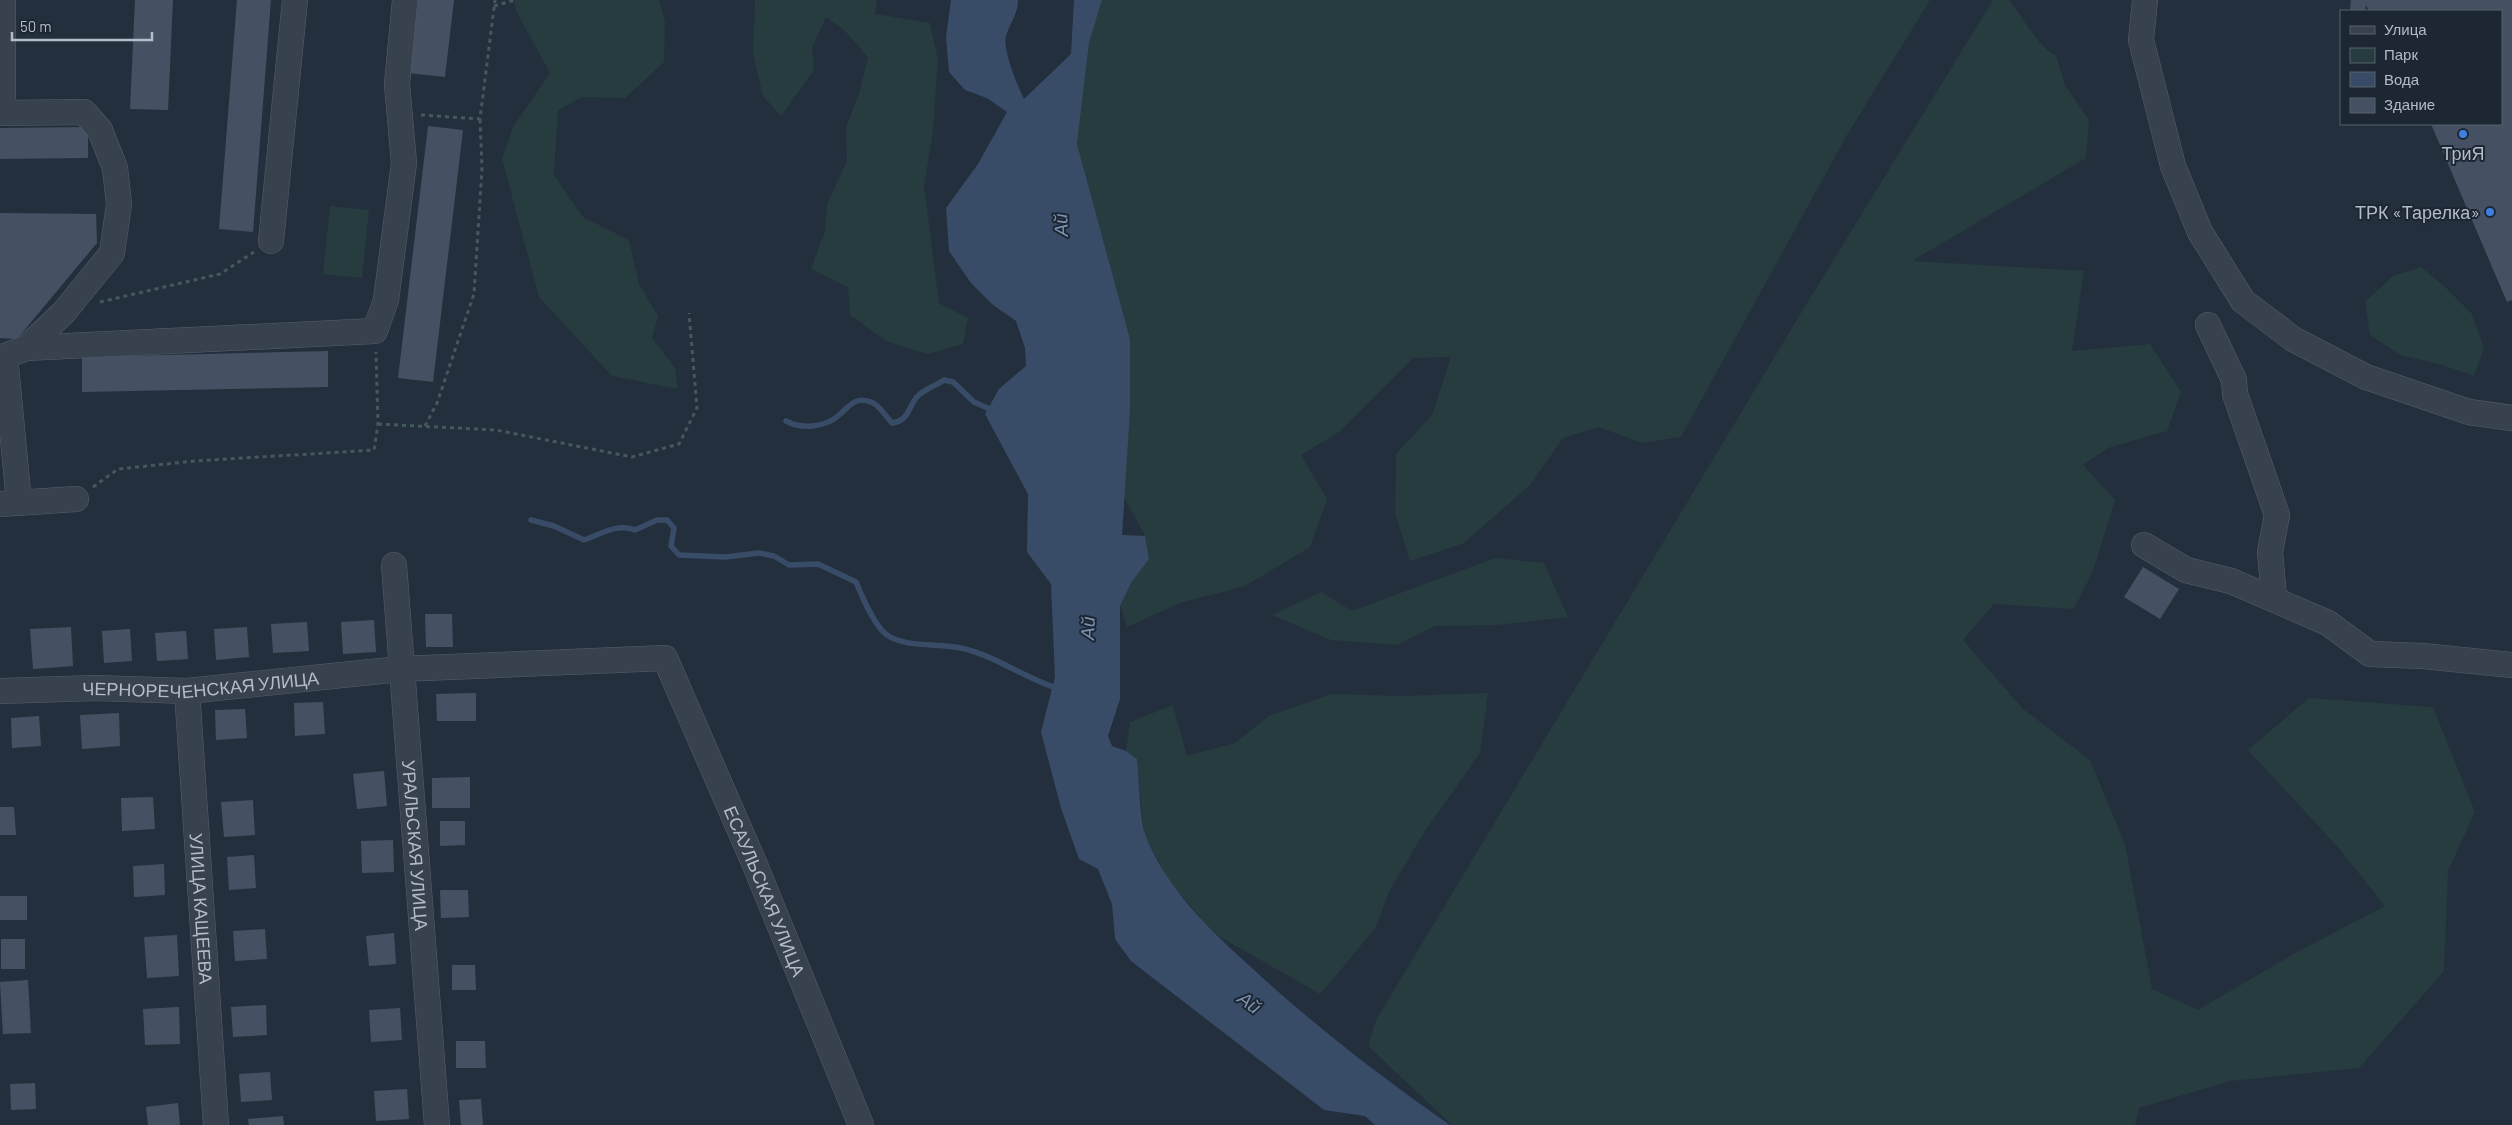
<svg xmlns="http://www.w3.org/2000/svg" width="2512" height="1125" font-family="Barlow,sans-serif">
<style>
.green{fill:#263c3f}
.water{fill:#394c67}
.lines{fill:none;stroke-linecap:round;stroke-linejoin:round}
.stream{stroke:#394c67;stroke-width:5.5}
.building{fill:#455162}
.minor-casing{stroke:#565f6c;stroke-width:26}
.path{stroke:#44595c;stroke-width:3;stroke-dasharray:4 4;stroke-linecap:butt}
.minor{stroke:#38414e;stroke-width:25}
.shop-dot{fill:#3f7fe0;stroke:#1d2633;stroke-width:2}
.labels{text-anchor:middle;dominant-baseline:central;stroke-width:4;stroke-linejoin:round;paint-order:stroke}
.poi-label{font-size:18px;fill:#b4bcc9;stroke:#1d2633}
.street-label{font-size:18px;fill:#b4bcc9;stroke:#1d2633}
.water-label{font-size:19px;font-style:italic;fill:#7c92b1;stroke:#1d2633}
</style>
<rect width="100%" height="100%" fill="#242f3e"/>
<!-- green -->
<path class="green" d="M514,0h145l6,23 -1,39 -39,36 -43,-1 -24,13 -4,65 29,42 46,23 10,44 19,32 -6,22 23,30 3,21 -66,-13 -73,-79 -37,-138 11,-32 37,-54 -33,-60z
M755,0h122l-2,14 55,9 8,37 -5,71 -9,55 15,117 29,15 -5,26 -36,10 -41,-13 -36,-26 -2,-28 -37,-18 14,-38 2,-27 20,-43 -1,-34 13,-33 9,-37 -24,-27 -18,-13 -14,31 2,22 -33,46 -18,-20 -10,-42z
M1102,0h828l-83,135 -166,302 -38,6 -45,-16 -35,11 -33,47 -66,58 -54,18 -15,-48 1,-59 36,-39 19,-58 -38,1 -74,74 -38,23 26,44 -17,48 -65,39 -65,17 -53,24 -7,-22 11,-22 18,-24 -4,-23 -21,-39 6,-86v-72l-53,-195 12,-101z
M1993,0h16c15,18 27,45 47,56l9,29 24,35 -3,38 -174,103 172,10 -12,80 78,-7 31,48 -14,39 -59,17 -25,17 32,35 -22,71 -19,38 -80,-5 -31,36 60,69 67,51 35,84 27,145 46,21 99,-58 88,-46 -48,-60 -89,-96 61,-52 124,9 42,105 -27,59 -4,100 -85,97 -129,13 -91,27 -4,17h-683l-84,-79 8,-26 425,-707z
M330,206l39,4 -7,68 -39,-4z
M2421,267l22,18 29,29 12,34 -10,28 -35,-12 -39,-9 -30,-20 -5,-33 28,-26z
M1495,558l49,5 24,54 -71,8 -62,1 -38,19 -66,-5 -59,-25 49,-23 31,19z
M1488,693l-8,60 -55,78 -35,59 -15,39 -55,65 -105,-60 -47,-54 -24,-47 -7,-74 -11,-8 4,-29 43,-17 14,51 48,-13 34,-27 62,-22 71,2z"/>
<!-- water -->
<path class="water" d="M951,0h67c0,14 -8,23 -12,36 -4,13 12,51 18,63l47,-45 3,-54h28l-13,43 -12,101 53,195v72l-8,124 23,1 4,23 -18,24 -11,23v93l-12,37 4,10 14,5 11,8c2,18 3,62 8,75 21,55 66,97 108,135 62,57 128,108 197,156h-75l-10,-9 -41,-6 -193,-149 -16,-22 -3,-35 -14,-35 -19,-10 -18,-51 -20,-76 14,-55 -4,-93 -24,-32 1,-58 -43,-80 14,-25 27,-23 -1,-18 -9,-27 -23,-16 -22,-22 -22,-32 -3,-43 32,-44 29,-52 -20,-14 -22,-8 -16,-18 -3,-35z"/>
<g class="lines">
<!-- stream -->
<path class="stream" d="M786,421c15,8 38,7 52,-5 12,-10 17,-21 35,-13 8,4 13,14 19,20 16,-2 16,-14 24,-25 7,-9 20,-12 28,-18l9,2 21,20 20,9
M531,520l23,6 30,14c17,-6 33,-17 51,-10l22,-10h10l7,8 -3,18 8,9 47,2 33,-4 15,3 15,9 29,-1 38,18c6,14 18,44 31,53 18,13 53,8 74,13 36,8 64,31 99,41"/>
</g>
<!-- building -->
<path class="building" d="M135,0h38l-5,110 -38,-1z
M237,0h34l-18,232 -34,-3z
M418,0h36l-9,77 -36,-4z
M2351,0h161v300l-5,2 -76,-178h70v-113h-132l-3,-6 -1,6h-15z
M428,126l35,4 -30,252 -35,-4z
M88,127v31l-88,1v-31z
M0,213l96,1 1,29 -80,96 -17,-1z
M328,351v36l-246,5v-35z
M2143,567l36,22 -19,30 -36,-22z
M425,614h27l1,33h-27z
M374,620l2,32 -33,2 -2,-32z
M307,622l2,29 -36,2 -2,-29z
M71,627l2,39 -40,3 -3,-40z
M247,627l2,30 -33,3 -2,-31z
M130,629l2,32 -28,2 -2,-32z
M186,631l2,28 -31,2 -2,-28z
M476,693v28h-39l-1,-27z
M323,702l2,32 -30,2 -1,-33z
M245,709l2,29 -31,2 -1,-30z
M119,713l1,33 -38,3 -2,-34z
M39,716l2,30 -29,2 -1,-30z
M384,771l3,35 -30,3 -4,-35z
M470,777v31h-38v-30z
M153,797l2,32 -33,2 -1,-33z
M253,800l2,35 -31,2 -3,-35z
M0,807h14l2,28h-16z
M440,821h25v24l-25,1z
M393,840l1,32 -32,1 -1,-32z
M254,855l2,33 -27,2 -2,-33z
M164,864l1,31 -31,2 -1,-31z
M440,890h28l1,27 -28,1z
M0,896h27v24h-27z
M265,929l2,30 -32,2 -2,-30z
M394,933l2,31 -27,2 -3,-30z
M177,935l2,41 -32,2 -3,-41z
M1,939h24v30h-24z
M452,965h23l1,25h-24z
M28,980l3,53 -28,1 -3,-52z
M266,1005l1,30 -34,2 -2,-30z
M179,1007l1,37 -35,1 -2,-36z
M400,1008l2,32 -31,2 -2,-32z
M456,1041h29l1,27h-30z
M270,1072l2,28 -31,2 -2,-28z
M35,1083l1,26 -25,1 -1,-26z
M407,1089l2,30 -33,2 -2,-30z
M481,1099l2,26h-22l-2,-25z
M178,1103l2,22h-32l-2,-18z
M283,1116l1,9h-35l-1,-6z"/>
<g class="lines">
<!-- minor casing -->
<g class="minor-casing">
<g id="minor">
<path d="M3,0v113l81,-1 16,18 15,38 4,36 -7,49 -48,59 -38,36"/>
<path d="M2145,0l-4,40 32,126 27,66 43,69 50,38 73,38 103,35 43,6"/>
<path d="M271,241l24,-241"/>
<path d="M2208,325l26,55 1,14 42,121 -7,37 4,45"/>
<path d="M19,502l-14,-146 21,-8 349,-17 11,-31 18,-137 -7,-79 8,-84"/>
<path d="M0,504l76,-5"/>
<path d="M2144,545l42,25 45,11 97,42 42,31 53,2 89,9"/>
<path id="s1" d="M394,565l43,560"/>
<path id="s2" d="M0,691l95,-3 92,3 213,-22 265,-11 90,207 106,260"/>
<path id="s3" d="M187,691l29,434"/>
</g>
</g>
<!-- path -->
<path class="path" d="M494,6l21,-6
M421,115l59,4 15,-119
M100,302l120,-28 34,-22
M378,424l118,6 136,27 47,-13 18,-36 -8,-95
M425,426l12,-23 37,-109 8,-125 -2,-50
M93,487l25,-18 77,-8 179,-11 4,-26 -2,-72"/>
<!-- minor -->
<use href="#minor" class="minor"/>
</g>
<!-- markers -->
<g class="shop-dot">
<circle cx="2463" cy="134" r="5"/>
<circle cx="2490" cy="212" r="5"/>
</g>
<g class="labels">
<!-- poi labels -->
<g class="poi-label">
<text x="2463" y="153">ТриЯ</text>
<text x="2480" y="212" text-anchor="end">ТРК «Тарелка»</text>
</g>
<!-- street labels -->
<g class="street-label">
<text stroke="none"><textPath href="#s2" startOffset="201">ЧЕРНОРЕЧЕНСКАЯ УЛИЦА</textPath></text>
<text stroke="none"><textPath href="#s1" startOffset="281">УРАЛЬСКАЯ УЛИЦА</textPath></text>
<text stroke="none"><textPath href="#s2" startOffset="920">ЕСАУЛЬСКАЯ УЛИЦА</textPath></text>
<text stroke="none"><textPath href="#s3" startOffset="218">УЛИЦА КАЩЕЕВА</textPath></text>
</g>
<!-- water labels -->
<g class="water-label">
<text transform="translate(1060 225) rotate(-92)">Ай</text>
<text transform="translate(1087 628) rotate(-88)">Ай</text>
<text transform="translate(1250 1002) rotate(37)">Ай</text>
</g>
</g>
<!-- legend -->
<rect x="2340" y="10" width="162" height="115" fill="#1d2633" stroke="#59626f"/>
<rect x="2350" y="26" width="25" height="8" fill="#38414e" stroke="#59626f"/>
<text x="2384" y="35" font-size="15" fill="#b4bcc9">Улица</text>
<rect x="2350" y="48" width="25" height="15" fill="#263c3f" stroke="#59626f"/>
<text x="2384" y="60" font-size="15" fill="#b4bcc9">Парк</text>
<rect x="2350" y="72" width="25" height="15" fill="#394c67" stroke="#59626f"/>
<text x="2384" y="85" font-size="15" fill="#b4bcc9">Вода</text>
<rect x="2350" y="98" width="25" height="15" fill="#455162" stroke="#59626f"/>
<text x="2384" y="110" font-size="15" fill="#b4bcc9">Здание</text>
<!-- scale -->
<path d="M12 32v8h140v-8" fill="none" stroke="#b4bcc9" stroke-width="2.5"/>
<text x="20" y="32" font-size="15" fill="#b4bcc9" stroke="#1d2633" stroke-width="4" paint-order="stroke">50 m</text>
</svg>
